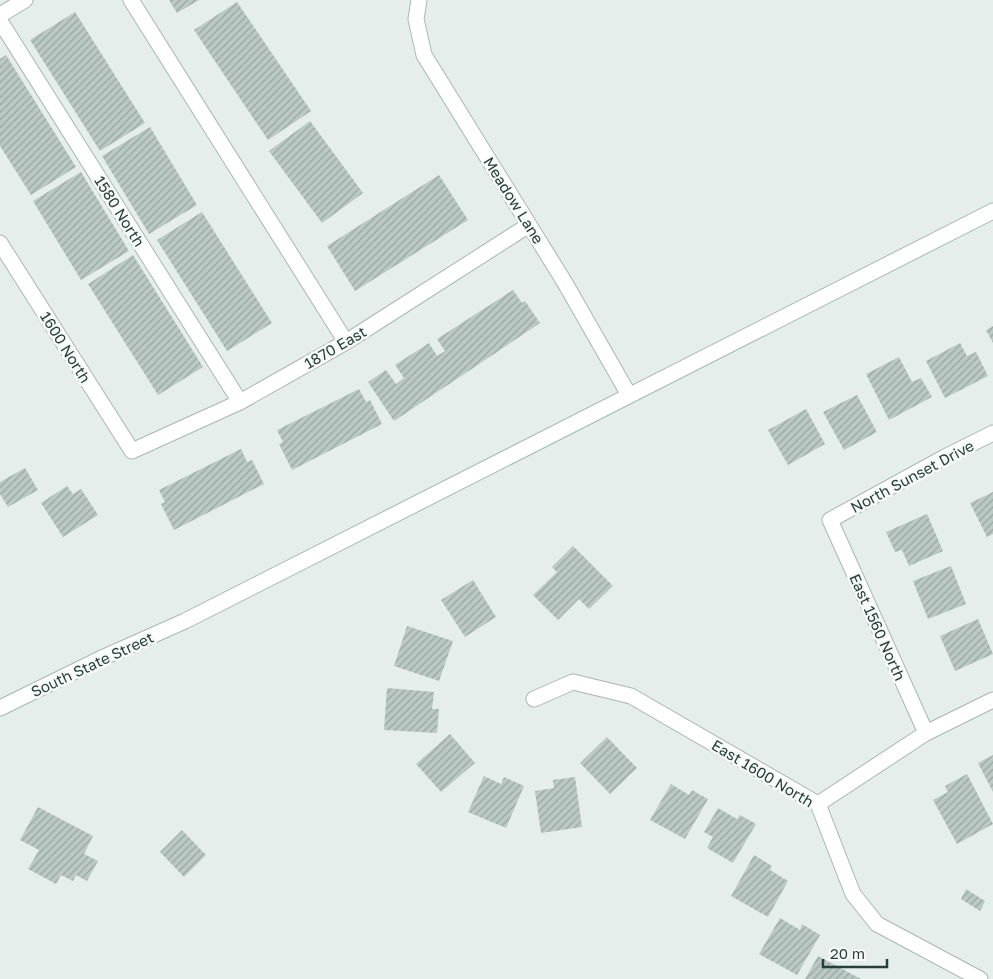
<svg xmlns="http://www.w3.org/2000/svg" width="993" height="979" font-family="'Golos Text',sans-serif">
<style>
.building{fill:url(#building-hatch)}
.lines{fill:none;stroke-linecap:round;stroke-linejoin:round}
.minor-casing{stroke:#a9b6b2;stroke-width:17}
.secondary-casing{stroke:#a5b9b3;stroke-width:17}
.minor{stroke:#fff;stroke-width:15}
.secondary{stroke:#fff;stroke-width:15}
.labels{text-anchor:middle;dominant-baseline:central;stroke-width:5;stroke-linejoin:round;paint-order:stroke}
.street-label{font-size:15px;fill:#263f3a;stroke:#f7faf9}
</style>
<defs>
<pattern id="building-hatch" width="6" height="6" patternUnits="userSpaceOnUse" patternTransform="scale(1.25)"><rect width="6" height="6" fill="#bbc9c4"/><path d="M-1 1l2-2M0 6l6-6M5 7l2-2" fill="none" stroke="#98a5a0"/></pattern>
</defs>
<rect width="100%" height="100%" fill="#e6eeeb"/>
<!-- building -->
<path class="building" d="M169,0h30l-22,13z
M237,2l74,109 -43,29 -74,-110z
M75,12l70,111 -45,28 -70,-111z
M6,55l70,112 -45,28 -31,-49v-87z
M310,121l53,72 -41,30 -53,-72z
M150,127l47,78 -48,29 -47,-78z
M81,172l48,79 -48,29 -48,-79z
M439,175l29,45 -113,71 -28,-45z
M202,212l70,111 -45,28 -70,-111z
M133,255l70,112 -45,28 -70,-111z
M513,290l9,13 3,-2 15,22 -146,98 -26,-39 18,-12 10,14 8,-6 -9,-13 34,-22 8,13 8,-5 -8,-12z
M993,326v17l-7,-13z
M960,343l7,13 9,-4 12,24 -43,22 -19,-37z
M899,357l13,25 9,-4 11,19 -43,23 -23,-46z
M359,389l7,13 4,-2 12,24 -90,46 -13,-26 4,-2 -6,-12z
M857,395l20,37 -33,18 -21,-38z
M806,409l19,35 -37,21 -20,-35z
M241,449l6,13 5,-2 12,24 -90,46 -13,-26 4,-2 -6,-12z
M25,468l13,22 -30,17 -8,-13v-12z
M67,486l6,8 8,-5 17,26 -35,22 -22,-34z
M993,492v42l-6,3 -17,-34z
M927,514l16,37 -34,15 -7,-16 -7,2 -9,-20z
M573,546l40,40 -24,23 -10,-10 -21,21 -25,-25 24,-23 -5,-5z
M951,566l15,38 -38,15 -15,-38z
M473,580l23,37 -31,20 -24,-37z
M978,619l15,35 -38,17 -15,-35z
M407,626l46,15 -14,40 -45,-15z
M387,688l47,4 -2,17h7l-2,24 -53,-3z
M450,734l25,29 -34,29 -25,-28z
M607,737l30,31 -27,26 -30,-31z
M993,755v37l-15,-29z
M967,774l26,50 -36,20 -24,-44 15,-8 -3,-6z
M484,776l17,8 3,-7 20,9 -18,42 -38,-16z
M575,777l7,50 -41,6 -6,-42 19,-3 -1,-8z
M671,784l18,11 3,-5 16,9 -23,40 -35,-19z
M38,807l55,29 -9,18 14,7 -11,20 -11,-6 -3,6 -12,-6 -5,9 -28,-15 11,-19 -19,-10z
M718,808l19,11 3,-4 16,9 -23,39 -26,-15 6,-11 -9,-5z
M182,830l24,25 -22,22 -24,-25z
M754,855l18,11 -2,4 18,11 -20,36 -37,-21z
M966,889l19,12 -5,10 -19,-12z
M780,918l20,12 2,-6 18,11 -23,40 -38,-21z
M818,956l43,23h-56z"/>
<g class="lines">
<!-- minor casing -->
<g class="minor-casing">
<path id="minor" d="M131,0l215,342
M419,0l-3,19 8,36 141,228 64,112
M0,15l25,-15
M0,21l240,381
M0,243l132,208 108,-49 106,-60 183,-117
M534,699l39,-17 58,14 187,108 35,90 24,30 103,55
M926,733l-96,-213 115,-63 48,-24
M818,804l108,-71 67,-33"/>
</g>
<!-- secondary casing -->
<g class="secondary-casing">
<path id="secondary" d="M0,708l104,-51 81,-36 808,-410"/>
</g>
<!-- minor -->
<use href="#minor" class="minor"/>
<!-- secondary -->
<use href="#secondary" class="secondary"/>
</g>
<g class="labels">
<!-- street labels -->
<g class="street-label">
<text transform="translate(514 200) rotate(58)">Meadow Lane</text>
<text transform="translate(120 211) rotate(58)">1580 North</text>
<text transform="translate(66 347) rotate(58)">1600 North</text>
<text transform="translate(335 347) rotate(-30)">1870 East</text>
<text transform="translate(912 476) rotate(-28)">North Sunset Drive</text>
<text transform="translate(878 627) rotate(66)">East 1560 North</text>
<text transform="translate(92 664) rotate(-25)">South State Street</text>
<text transform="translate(763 773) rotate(31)">East 1600 North</text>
</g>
</g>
<!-- scale -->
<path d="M823 959v8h64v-8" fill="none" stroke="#263f3a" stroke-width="2.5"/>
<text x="830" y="959" font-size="15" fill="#263f3a" stroke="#f7faf9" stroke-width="4" paint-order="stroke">20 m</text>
</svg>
